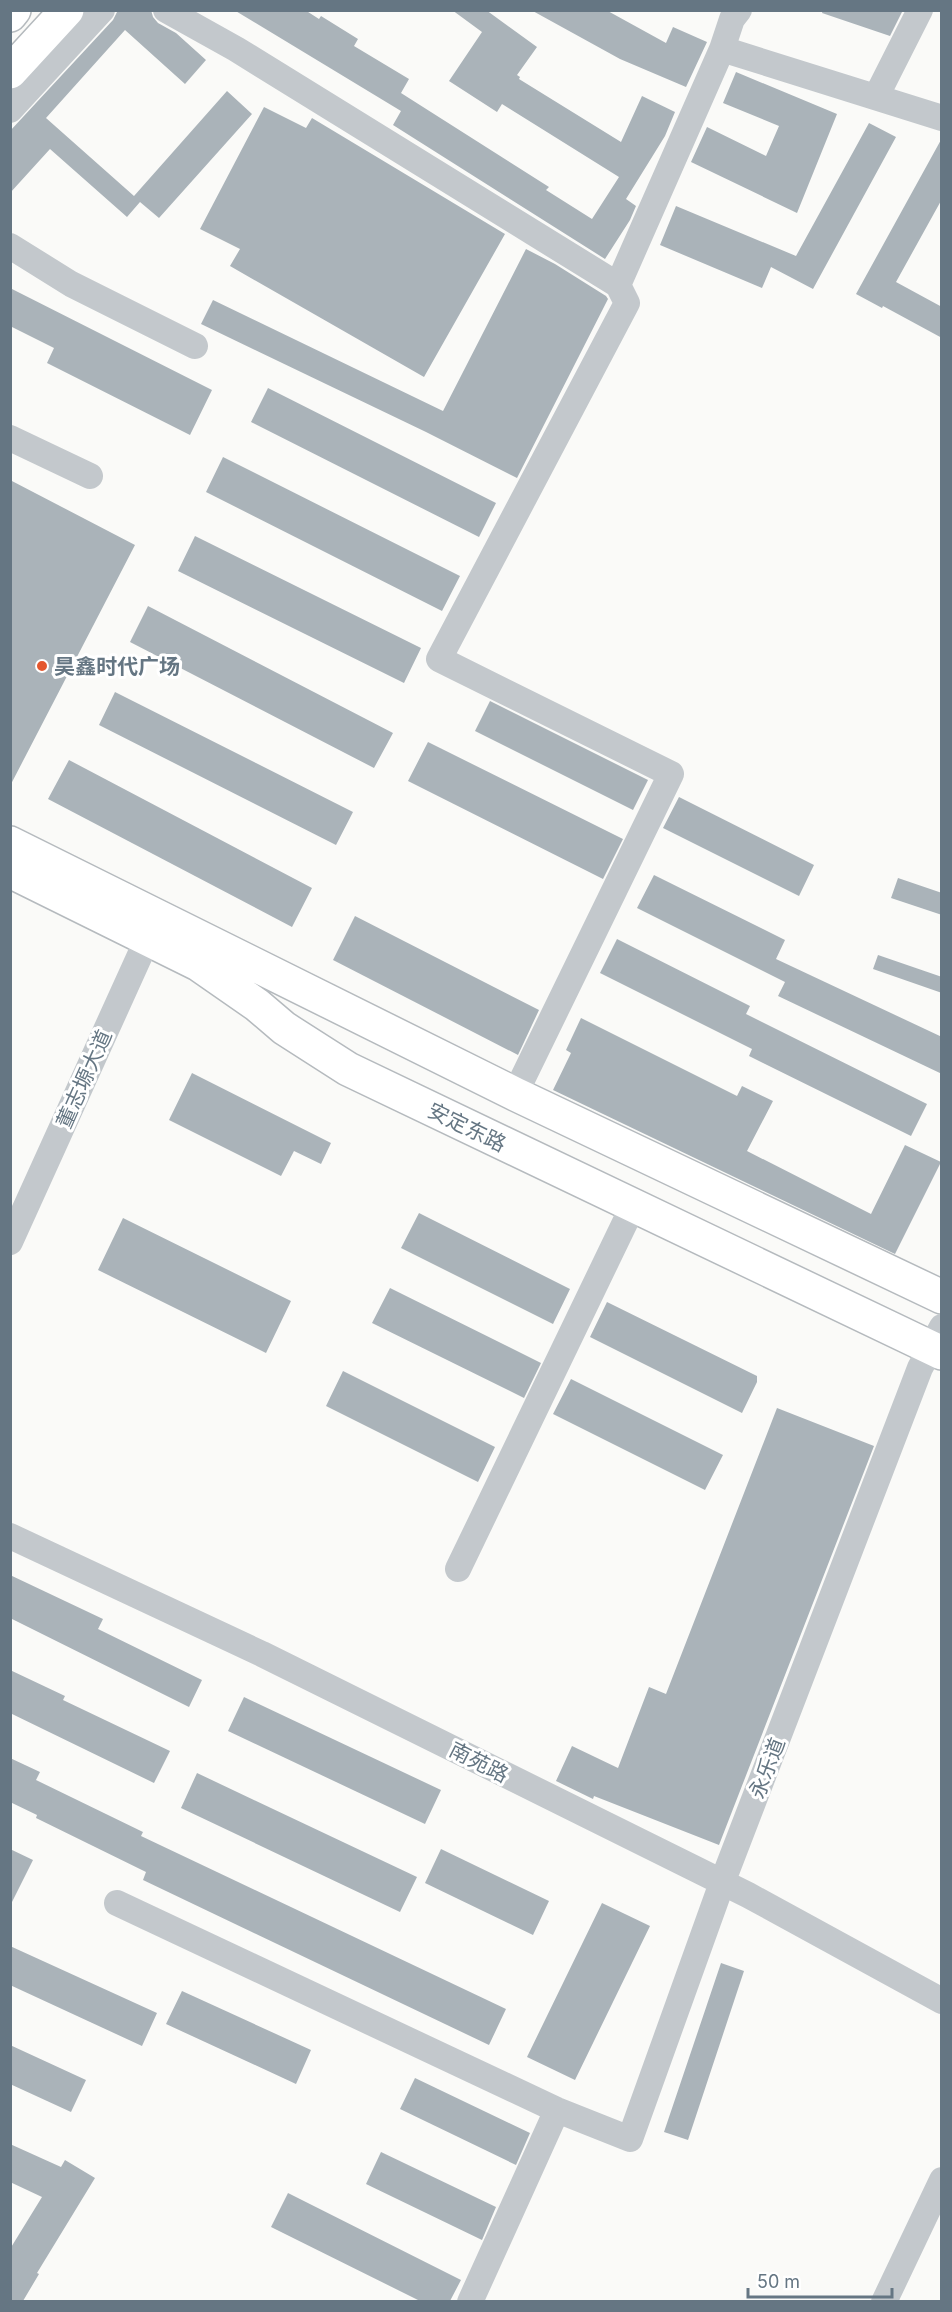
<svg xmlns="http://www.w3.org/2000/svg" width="952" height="2312" font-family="Inter,'Noto Sans SC',sans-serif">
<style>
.building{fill:#aab3b9}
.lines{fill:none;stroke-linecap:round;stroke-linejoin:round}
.major-casing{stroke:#b5babe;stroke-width:36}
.minor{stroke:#c3c8cc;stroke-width:26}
.major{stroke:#fff;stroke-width:33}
.poi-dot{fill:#e4572e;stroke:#fff;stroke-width:2}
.labels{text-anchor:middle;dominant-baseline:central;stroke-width:6;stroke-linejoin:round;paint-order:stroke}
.poi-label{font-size:21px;font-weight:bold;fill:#657683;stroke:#fff;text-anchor:start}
.street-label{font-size:21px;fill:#657683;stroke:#fff}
</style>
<rect width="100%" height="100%" fill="#fafaf8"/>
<!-- building -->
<path class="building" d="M118,10h33l2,7 5,6 18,10 30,27 -21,24 -60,-54 -79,88 88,78 93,-105 25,23 -93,104 -19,-16 -13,15 -77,-68 -40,44v-62l103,-111z
M234,10h71l14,9 2,-3 37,23 -4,7 55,33 -8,14 148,94 -3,3 46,29 27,-42 -117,-73 -5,8 -48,-31 33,-49 -30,-22h34l51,37 -20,28 3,2 -1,2 102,63 21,-46 33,16 -10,24 -39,63 10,7 -6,14 -25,39 -212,-134 8,-14z
M531,10h75l60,33 7,-16 34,15 -21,45 -66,-28z
M823,10h80l-13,26 -68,-23z
M736,72l101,42 -40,99 -106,-51 16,-35 59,29 13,-30 -56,-23z
M264,107l42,21 6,-10 193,116 -81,143 -194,-111 10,-17 -40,-20z
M869,123l27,14 -83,152 -42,-22 -9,21 -102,-43 16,-39 120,50z
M942,138v61l-46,83 46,25v31l-59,-32 -1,2 -26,-14z
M526,249l29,15 51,32 2,3 -91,179 -91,-46 -225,-108 12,-24 230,111z
M10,288l202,102 -22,45 -143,-72 7,-15 -44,-22z
M268,388l228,115 -17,34 -228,-115z
M223,457l237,119 -18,35 -236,-119z
M10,480l125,65 -125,241z
M195,536l226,112 -17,35 -226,-112z
M148,606l245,127 -19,35 -244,-126z
M115,692l238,120 -17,33 -237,-120z
M490,701l158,79 -15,30 -158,-79z
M428,742l195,97 -20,40 -195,-98z
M69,760l243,128 -20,39 -244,-128z
M679,797l135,68 -15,31 -136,-68z
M654,875l131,65 -9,19 166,78v37l-164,-78 7,-14 -148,-74z
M898,878l44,15v22l-51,-17z
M355,916l184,94 -21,45 -185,-95z
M617,939l133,67 -4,8 181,90 -16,32 -162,-80 3,-7 -152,-76z
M878,955l64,22v16l-69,-24z
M581,1018l156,78 5,-10 31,15 -26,50 124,63 34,-69 36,17 -46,92 -342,-164 18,-37 -5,-3z
M192,1073l139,70 -10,21 -27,-13 -13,25 -112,-56z
M419,1213l151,76 -17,35 -152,-76z
M123,1218l168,83 -25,52 -168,-83z
M390,1288l151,75 -17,35 -152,-75z
M607,1302l150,74v6l-15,31 -152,-76z
M343,1371l152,76 -17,35 -152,-76z
M571,1379l152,76 -18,35 -152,-76z
M777,1408l97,38 -155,399 -125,-49 -1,3 -37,-18 16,-35 46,22 31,-81 17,7z
M10,1575l93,44 -5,10 104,51 -13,27 -179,-89z
M10,1670l55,26 -2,4 107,51 -16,32 -144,-70z
M244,1697l197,93 -16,34 -197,-93z
M10,1758l30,14 -4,8 107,52 -2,4 365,173 -17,36 -346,-165 3,-8 -110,-54 1,-3 -27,-13z
M197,1773l220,104 -17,35 -219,-104z
M10,1849l23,11 -23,46z
M441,1849l108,52 -16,34 -108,-52z
M602,1903l48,23 -75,154 -48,-23z
M10,1946l147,67 -15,33 -132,-61z
M721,1963l23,8 -56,169 -24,-8z
M182,1991l129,59 -15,34 -130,-60z
M10,2045l76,35 -15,32 -61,-28z
M415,2078l115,55 -14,32 -116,-56z
M10,2144l51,23 4,-7 30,18 -58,95 2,1 -16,27h-13v-52l32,-52 -32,-15z
M381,2152l115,55 -14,33 -116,-56z
M288,2193l173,87 -11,21h-30l-149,-74z"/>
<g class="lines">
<!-- major casing -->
<g class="major-casing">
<path id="major" d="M10,15l4,-5
M10,72l57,-62
M10,843l505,251 427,203
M10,871l188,93 59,41 27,23 64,41 594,284"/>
</g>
<!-- minor -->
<path class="minor" d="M166,10l70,39 382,236 9,18 -188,356 232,115 -156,320
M722,49l220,69
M876,97l44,-87
M10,110l92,-100
M10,246l61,38 124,62
M618,285l104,-236 10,-30 7,-9
M10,438l80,38
M10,1242l145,-320
M10,1536l252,118 486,241 194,106
M458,1569l175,-363
M117,1903l440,207 73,29 92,-256 198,-515 22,-41
M470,2302l87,-192
M884,2302l58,-122"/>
<!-- major -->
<use href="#major" class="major"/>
</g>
<!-- markers -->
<circle class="poi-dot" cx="42" cy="666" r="6"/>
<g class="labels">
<!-- poi labels -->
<g class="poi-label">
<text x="54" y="666">昊鑫时代广场</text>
</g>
<!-- street labels -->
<g class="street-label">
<text transform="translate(84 1079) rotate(-66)">董志塬大道</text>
<text transform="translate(467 1127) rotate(26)">安定东路</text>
<text transform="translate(479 1762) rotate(27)">南苑路</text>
<text transform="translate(767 1768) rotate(-69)">永乐道</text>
</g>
</g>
<!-- border -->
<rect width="952" height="2312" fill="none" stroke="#657683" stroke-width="24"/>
<!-- scale -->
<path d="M748 2288v9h144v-9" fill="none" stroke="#657683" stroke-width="3"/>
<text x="757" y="2288" font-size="18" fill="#657683" stroke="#ffffff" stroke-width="4.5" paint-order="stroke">50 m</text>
</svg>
